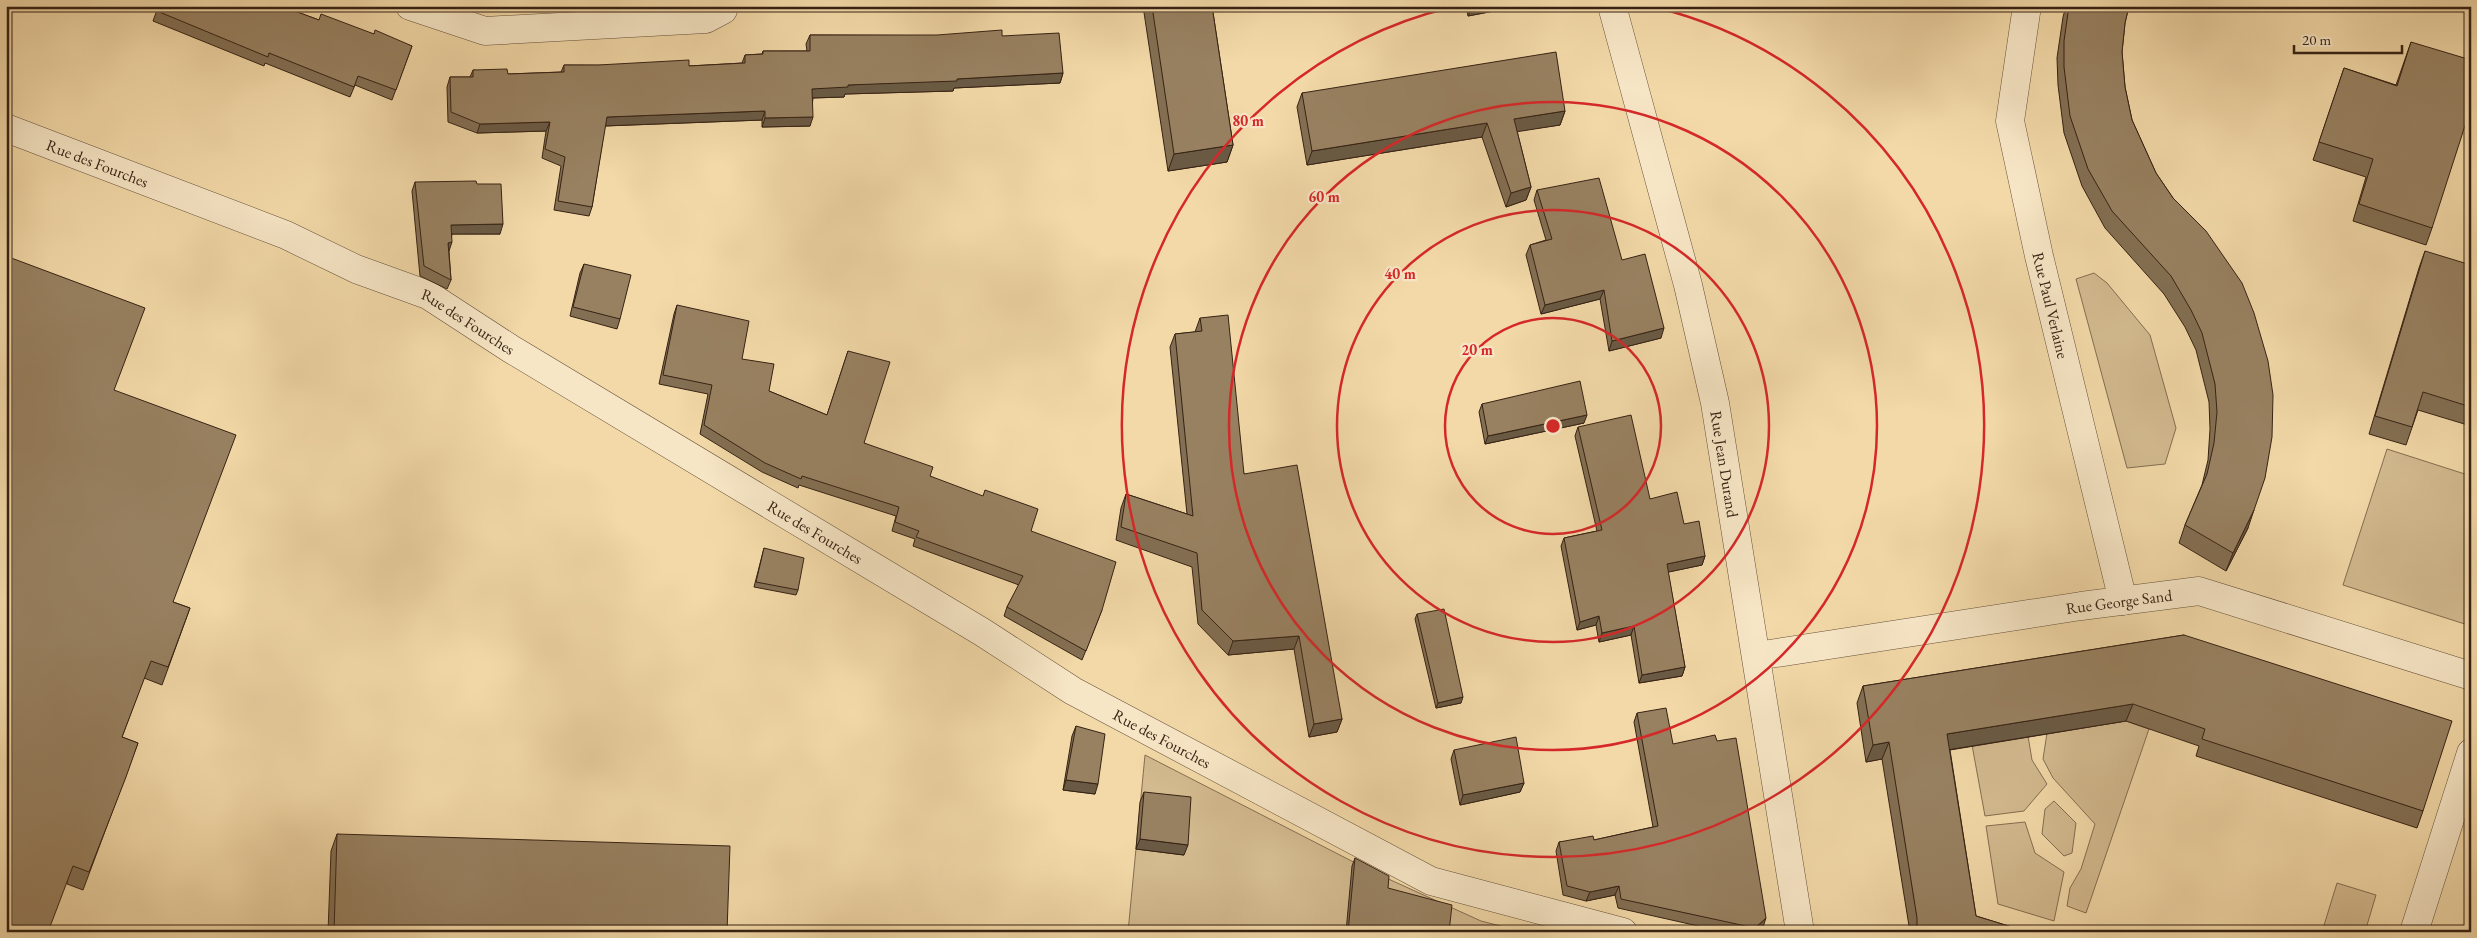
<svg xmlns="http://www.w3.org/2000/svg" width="2477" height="938" font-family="'EB Garamond',serif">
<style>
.green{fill:#d3ba8f;stroke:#846e52}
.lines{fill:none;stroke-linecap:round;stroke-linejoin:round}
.minor-casing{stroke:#655039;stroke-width:29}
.tertiary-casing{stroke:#655039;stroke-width:29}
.minor{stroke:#f7e6c6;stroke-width:28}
.tertiary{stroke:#f7e6c6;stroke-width:28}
.wall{fill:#836f53;stroke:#362214}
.shaded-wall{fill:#6a5a44;stroke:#362214}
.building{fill:#988161;stroke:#362214}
.ring{fill:none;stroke:#d62828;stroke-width:2.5}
.labels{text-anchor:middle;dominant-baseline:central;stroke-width:4.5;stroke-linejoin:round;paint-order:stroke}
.street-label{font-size:16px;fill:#362214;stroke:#f7e6c6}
.centre{fill:#d62828;stroke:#f7e6c6;stroke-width:2.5}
.ring-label{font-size:15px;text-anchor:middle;font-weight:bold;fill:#d62828;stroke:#f7e6c6;stroke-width:4.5;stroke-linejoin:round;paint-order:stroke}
</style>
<rect width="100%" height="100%" fill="#f3d9a8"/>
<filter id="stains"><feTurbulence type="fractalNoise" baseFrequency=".004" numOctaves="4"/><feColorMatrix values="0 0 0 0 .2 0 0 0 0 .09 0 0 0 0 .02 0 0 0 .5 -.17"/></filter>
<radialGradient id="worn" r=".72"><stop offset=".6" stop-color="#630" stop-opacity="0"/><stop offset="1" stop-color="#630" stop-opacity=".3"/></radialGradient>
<!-- green -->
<path class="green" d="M2094,273l13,10 43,52 26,93 -11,36 -38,4 -51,-189z
M2387,449l84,27v150l-128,-41z
M2126,721l23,8 -63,184 -19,-7 3,-18 11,-19 14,-45 -42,-46 -10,-19 4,-26z
M2028,736l4,24 15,24 -23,27 -39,5 -13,-71z
M1145,755l228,117 108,49 43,11h-396z
M2054,801l22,22 -4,30 -8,3 -22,-22 3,-25z
M2025,822l10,31 29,19 -10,49 -56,-17 -12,-78z
M2337,883l39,12 -11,37h-43z"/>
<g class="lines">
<!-- minor casing -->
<g class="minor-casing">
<g id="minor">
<path d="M410,6l75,25 221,-12 17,-9 -1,-4"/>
<path id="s1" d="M2027,6l-17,115 29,135 84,345"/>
<path id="s2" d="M6,128l280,107 70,34 72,26 83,54 471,283 91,59 358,190 192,51"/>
<path id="s3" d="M1757,656l324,-50 118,-15 272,85"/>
<path d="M2414,932l57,-179"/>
</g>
</g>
<!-- tertiary casing -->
<g class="tertiary-casing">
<g id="tertiary">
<path id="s4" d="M1612,6l76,279 27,118 85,529"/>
</g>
</g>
<!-- minor -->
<use href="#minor" class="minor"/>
<!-- tertiary -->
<use href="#tertiary" class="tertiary"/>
</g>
<!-- wall -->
<path class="wall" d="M147,6h134l38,14 55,14 38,12 -20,54 -37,-15 -5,12 -85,-34 -1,3 -111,-45 4,-11z
M1143,6h69l21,139 -6,17 -59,9z
M1466,6h54l-52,10z
M2066,6h63l-4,17 -3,29 3,35 7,33 24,53 17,25 75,330 -22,43 -47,-28 6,-18 17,-40 6,-25 2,-31 -1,-27 -13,-52 -11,-23 -21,-33 -59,-66 -23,-42 -18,-53 -6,-48 -1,-27 6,-41z
M810,35l192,1 61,37 -3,10 -106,5 -1,3 -108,3 -1,3 -31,1 -3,28 -48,1v-7l-157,6 -13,81 -3,9 -35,-6 7,-44 -19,-8 4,-27 -69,2 -29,-11 -1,-35 3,-10h20l3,-7 35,4 53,-2 3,-7 125,1 53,-3 3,-8 17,-1 1,-3h44l-1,-7z
M2411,42l21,186 -6,17 -73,-24 13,-44 -53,-17 31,-92 52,17z
M1302,93l263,18 -5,14 -43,6 14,56 -5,13 -20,7 -24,-70 -175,28 -10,-58z
M415,182l85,52h-48l-3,17 2,29 -4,9 -27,-13 -8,-85z
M1537,190l85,70 39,78 -52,13 -9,-52 -59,15 -15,-59 4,-10 16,-5 -12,-40z
M2425,251l40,53 6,2v120l-53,-16 -12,35 -37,-11 50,-166z
M584,264l36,55 -3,10 -47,-13 10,-43z
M677,305l65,54 27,32 58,24 21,-64 16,92 66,33 101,55 71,79 -20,50 -78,-44 3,-9 12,-22 -106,-39 2,-7 -23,-8 4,-15 -97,-31 -1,3 -36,-16 -62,-38 8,-40 -49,-10 15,-70z
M1200,318l44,156 98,245 -5,13 -28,5 -15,-88 -66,6 -30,-31 -6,-57 -76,-27 5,-32 5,-14 61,20 -17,-167 5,-13 20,-2z
M114,390l59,212 17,6 -28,77 -18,-7 -22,59 16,6 -55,147 -16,-6z
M1482,404l102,19 -99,21 -6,-32z
M1578,427l72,72 34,25 21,32 -3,9 -34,7 17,95 -3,9 -43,7 -8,-48 -32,7 -3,-17 -19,5 -16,-84 3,-8 33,-7 -22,-95z
M764,548l34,42 -2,5 -42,-8z
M1417,614l44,89 -25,5 -21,-89z
M2184,635l239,176 -6,17 -221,-72 3,-10 -73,-25 -176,29 26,166 52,16h-118l-28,-173 -16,3 -9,-59 6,-17z
M1637,713l36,31 90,183 -5,5h-33l-107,-24 -3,-13 -29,6 -23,-6 -7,-44 3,-9 35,-2 59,-13 -19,-105z
M1076,726l19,68 -32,-4 9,-54z
M1454,750l70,33 -4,9 -60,13 -9,-46z
M1144,792l40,63 -48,-6 4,-47z
M337,834l390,98h-399l3,-81z
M1355,858l33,30 61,44h-103l6,-66z"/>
<!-- shaded-wall -->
<path class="shaded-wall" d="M1474,6h46l-52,10 4,-9z
M1063,73l-3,10 -106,5 -1,3 -108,3 -1,3 -35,1 3,-9 36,-4z
M765,111l-3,9 -159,6 4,-9z
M1565,111l-5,14 -51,8 5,-14z
M813,117l-3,9 -48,1 3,-9z
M550,122l-4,9 -69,2 3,-9z
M1487,123l-5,14 -175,28 5,-14z
M1233,145l-6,17 -59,9 6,-17z
M1531,187l-5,13 -20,7 5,-14z
M503,224l-3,10h-52l3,-9z
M452,242l-3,9 -1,-8z
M1604,290l-4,9 -59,15 4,-9z
M1664,328l-3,10 -52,13 3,-10z
M1587,415l-3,8 -99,21 3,-8z
M2254,510l-6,18 -22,43 7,-18z
M1705,556l-3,9 -38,8 3,-9z
M1599,616l-3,9 -19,5 3,-8z
M1634,626l-3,9 -32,7 3,-9z
M1299,636l-5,13 -66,6 5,-14z
M1685,667l-3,9 -43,7 3,-8z
M1463,697l-2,6 -25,5 2,-5z
M2133,704l-7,17 -185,30 6,-17z
M1342,719l-5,13 -28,5 5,-13z
M1889,742l-7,17 -16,3 7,-17z
M1066,780l32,4 -3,10 -32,-4z
M1524,783l-4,9 -60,13 3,-10z
M1140,839l48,6 -4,10 -48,-6z
M1619,886l-4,9 -29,6 4,-9z
M1766,918l-3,9 -5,5h-4l1,-4z"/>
<!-- building -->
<path class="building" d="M158,6h123l38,14 2,-6 53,20 1,-4 37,16 -16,44 -38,-14 -4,11 -85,-34 -1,4 -111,-46z
M1152,6h60l21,139 -59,9z
M2069,6h60l-4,17 -3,29 3,35 7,33 24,53 17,25 33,33 36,52 12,30 14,48 5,34 -1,42 -7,41 -11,32 -21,43 -48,-28 22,-51 7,-31 3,-31 -2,-28 -13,-51 -11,-23 -20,-34 -59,-65 -24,-42 -18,-53 -6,-49v-26z
M1002,30v6l57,-3 4,40 -106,6v2l-109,4v2l-36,2 1,28 -48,1v-7l-158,6 -15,90 -34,-6 7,-44 -20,-8 5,-27 -70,2 -29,-12 -1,-35h23v-7l34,-1 1,5 56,-2v-7h34l91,-5v6l56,-3v-8l18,-1v-3h47v-16h127z
M2411,42l60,18v47l-39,121 -73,-24 14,-45 -54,-17 25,-74 53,18z
M1556,52l9,59 -51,8 17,68 -20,6 -24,-70 -175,28 -10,-58z
M1599,178l23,82 23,-6 19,74 -52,13 -8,-51 -59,15 -15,-60 22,-6 -15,-49z
M476,181l1,3h24l2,40 -52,1 1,17 -4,1 3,37 -27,-14 -9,-84z
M2425,251l46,14v23l-6,16 6,2v101l-48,-15 -11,35 -37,-11z
M6,256l139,52 -31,82 122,45 -63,167 17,6 -17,46 -5,13 -17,-6 -29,76 16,6 -12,34 -37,95 -16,-6 -25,66h-42z
M584,264l47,11 -11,44 -47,-12z
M677,305l72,16 -7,38 32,5 -5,27 58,24 21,-64 42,11 -26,81 69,24 -3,9 53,20 2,-6 53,19 -7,22 85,31 -14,48 -16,41 -79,-44 16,-31 -107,-39 3,-6 -24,-9 4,-15 -97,-31 -1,3 -36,-16 -61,-38 8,-40 -49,-10z
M1228,315l16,159 53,-9 45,254 -28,5 -15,-88 -66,5 -31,-31 -5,-57 -76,-26 5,-33 67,22 -18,-182 27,-3 -2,-13z
M1580,381l7,34 -99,21 -6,-32z
M1631,415l19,84 27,-7 7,32 15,-3 6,35 -38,8 18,103 -43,8 -8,-49 -32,7 -3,-17 -19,6 -16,-84 38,-8 -24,-103z
M764,548l40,10 -6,32 -42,-8z
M1444,609l19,88 -25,6 -21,-89z
M2184,635l268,86 -29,90 -221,-72 3,-10 -72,-25 -186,30 29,182 52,16h-111v-14l-28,-176 -16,3 -10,-59z
M1666,708l7,36 42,-9 2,6 19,-3 30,180 -11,10 -134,-29 -2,-13 -29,6 -23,-6 -8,-44 34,-6 1,4 64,-14 -21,-113z
M1076,726l29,8 -7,50 -32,-4z
M1516,737l8,46 -61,12 -9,-45z
M1144,792l47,5 -3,48 -48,-6z
M337,834l393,12 -3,86h-393z
M1355,858l34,18 -1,12 64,17 -3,27h-101z"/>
<!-- distance rings -->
<g class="ring">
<circle cx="1553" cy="426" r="108"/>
<circle cx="1553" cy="426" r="216"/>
<circle cx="1553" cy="426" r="324"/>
<path d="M1654 7A431 431 0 1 1 1452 7"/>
</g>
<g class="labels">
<!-- street labels -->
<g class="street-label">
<text stroke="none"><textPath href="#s2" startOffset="98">Rue des Fourches</textPath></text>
<text stroke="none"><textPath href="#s1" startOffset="305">Rue Paul Verlaine</textPath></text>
<text stroke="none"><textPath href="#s2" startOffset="502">Rue des Fourches</textPath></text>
<text stroke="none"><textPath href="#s4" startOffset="472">Rue Jean Durand</textPath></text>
<text stroke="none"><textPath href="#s2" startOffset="908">Rue des Fourches</textPath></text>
<text stroke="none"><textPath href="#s3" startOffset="366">Rue George Sand</textPath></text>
<text stroke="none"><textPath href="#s2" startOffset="1312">Rue des Fourches</textPath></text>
</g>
</g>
<circle cx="1553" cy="426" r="8" class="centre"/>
<g class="ring-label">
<text x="1248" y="126">80 m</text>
<text x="1324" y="202">60 m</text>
<text x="1400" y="279">40 m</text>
<text x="1477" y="355">20 m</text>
</g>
<!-- margin -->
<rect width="2477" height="938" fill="none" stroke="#f3d9a8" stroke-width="25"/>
<rect x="8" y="8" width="2462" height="923" fill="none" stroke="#362214" stroke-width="2.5"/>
<rect x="12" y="12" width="2452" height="913" fill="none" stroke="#362214"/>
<!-- scale -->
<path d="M2294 45v8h108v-8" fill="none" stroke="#362214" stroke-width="2.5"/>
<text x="2302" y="45" font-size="15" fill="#362214" stroke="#f7e6c6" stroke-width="4" paint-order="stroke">20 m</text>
<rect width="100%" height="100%" filter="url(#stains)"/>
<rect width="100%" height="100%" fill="url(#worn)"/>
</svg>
